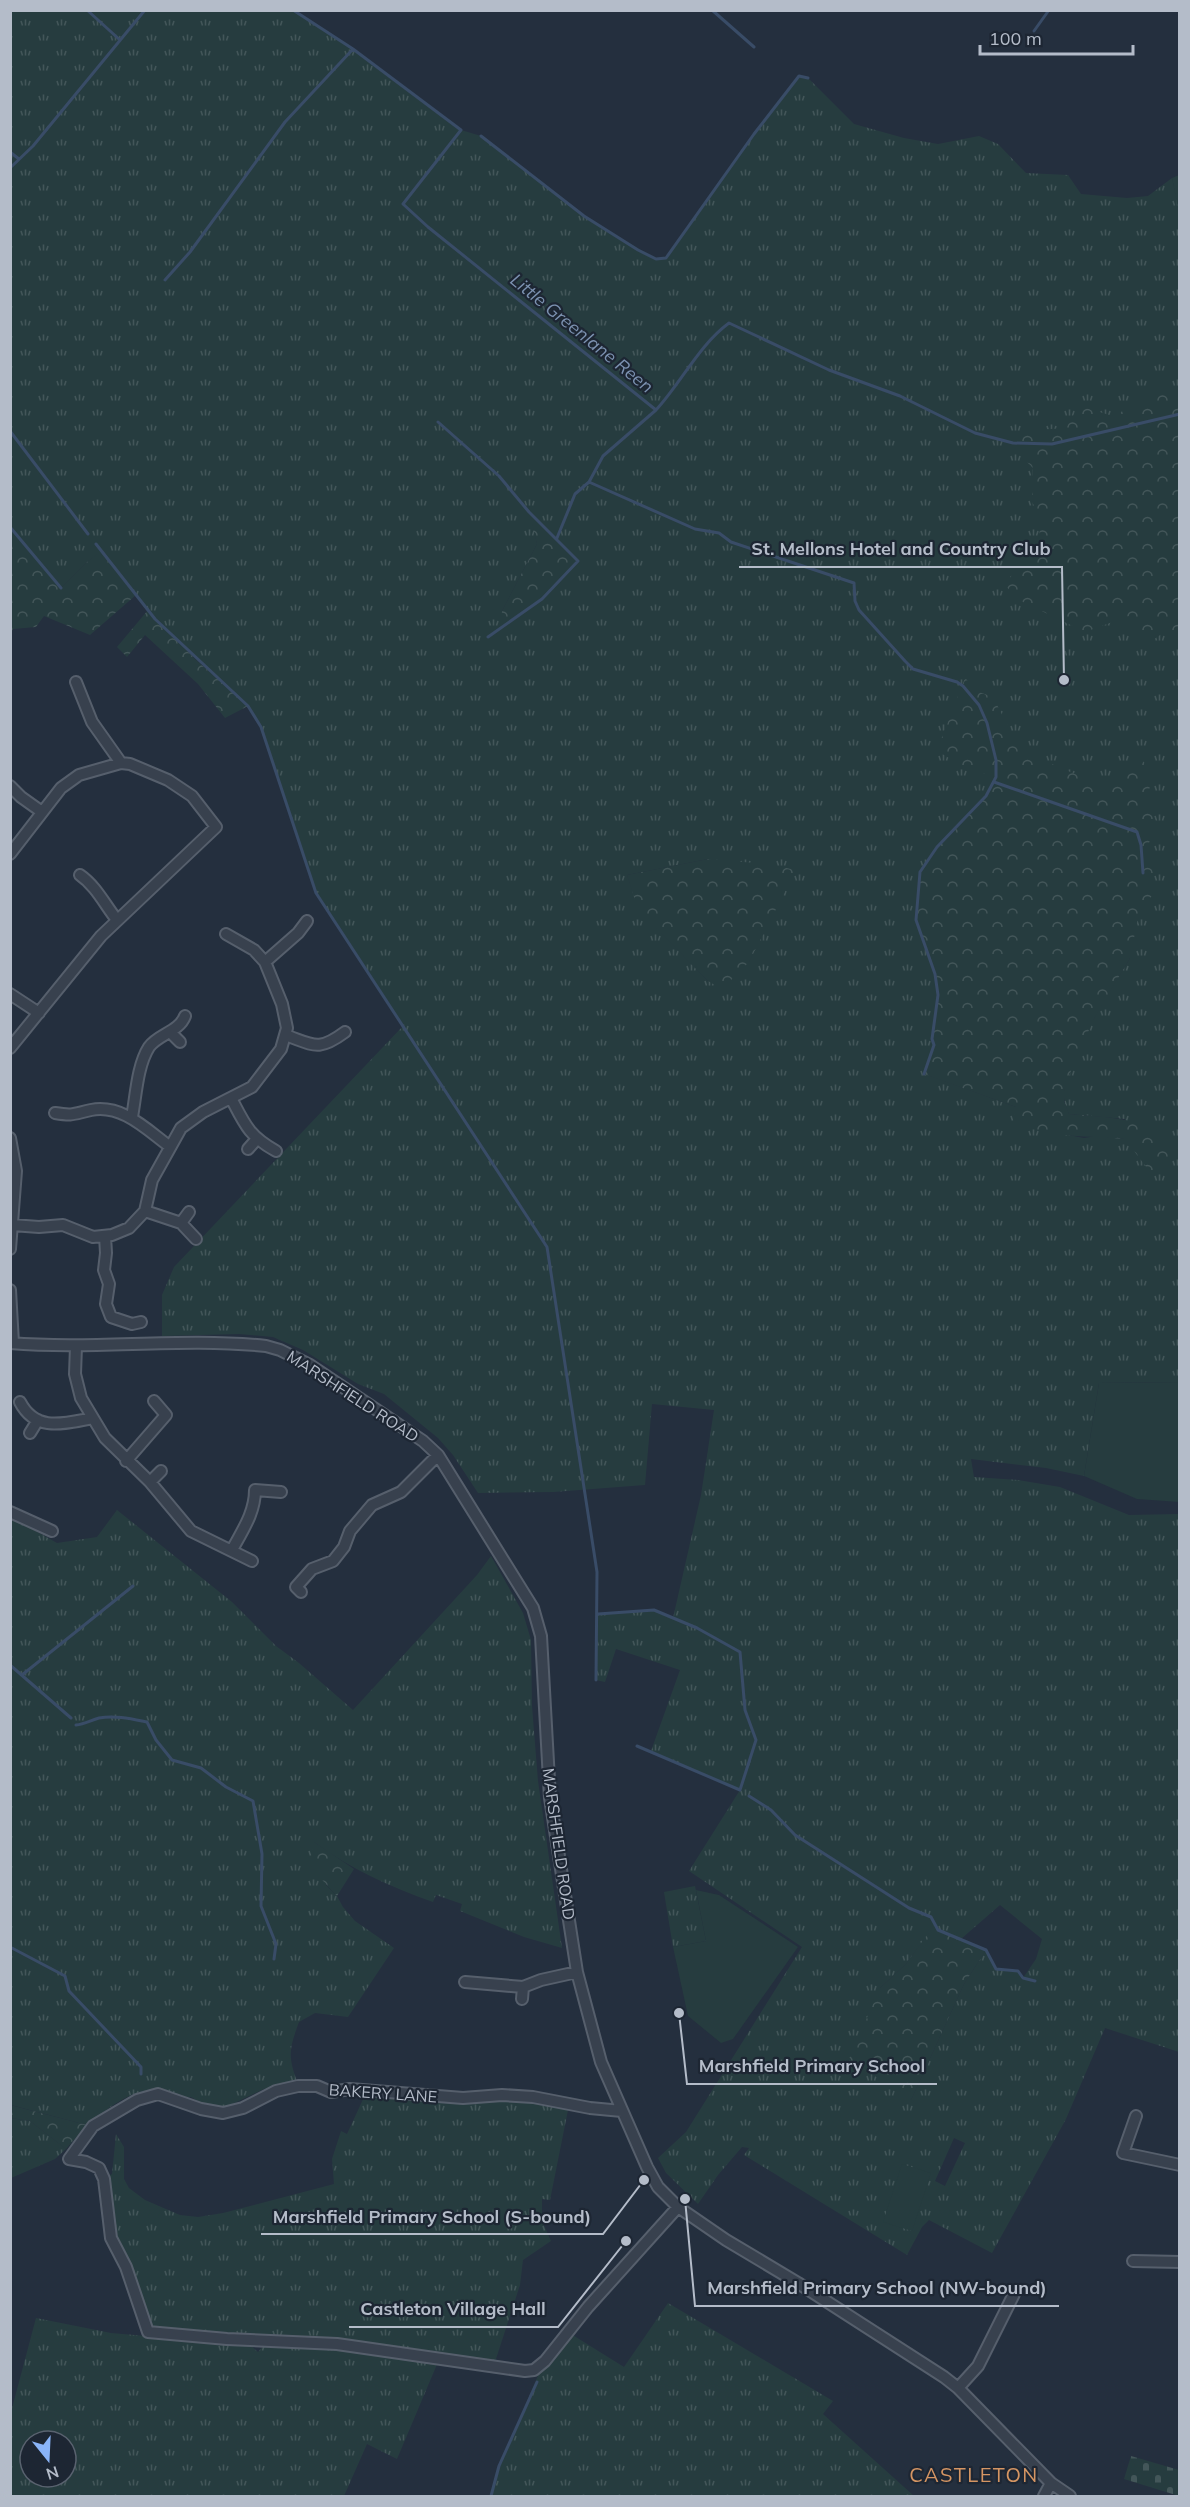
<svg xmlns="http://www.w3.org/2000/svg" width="1190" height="2507" font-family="Mulish,sans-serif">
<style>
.grass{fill:url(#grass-tufts);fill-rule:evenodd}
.forest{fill:url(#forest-crowns)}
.cemetery{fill:url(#cemetery-stones)}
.garden{fill:#263c3f}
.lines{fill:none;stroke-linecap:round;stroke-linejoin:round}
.stream{stroke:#394c67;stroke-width:3}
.minor-casing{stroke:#565f6c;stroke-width:14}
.minor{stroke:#38414e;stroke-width:10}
.labels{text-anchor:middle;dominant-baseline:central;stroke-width:4.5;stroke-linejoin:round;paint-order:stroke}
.street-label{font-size:16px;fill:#b4bcc9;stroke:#1d2633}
.water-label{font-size:18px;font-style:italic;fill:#7c92b1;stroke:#1d2633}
.quarter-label{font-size:20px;letter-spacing:1.5px;fill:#d59563;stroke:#1d2633}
.leader{fill:none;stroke:#b4bcc9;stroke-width:2}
.callout-dot{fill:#b4bcc9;stroke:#1d2633;stroke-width:2}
.callout-label{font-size:18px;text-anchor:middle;font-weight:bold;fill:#b4bcc9;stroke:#1d2633;stroke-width:4.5;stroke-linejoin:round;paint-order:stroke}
</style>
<defs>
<pattern id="grass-tufts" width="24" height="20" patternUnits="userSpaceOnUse" patternTransform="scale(1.5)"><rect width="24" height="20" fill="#263c3f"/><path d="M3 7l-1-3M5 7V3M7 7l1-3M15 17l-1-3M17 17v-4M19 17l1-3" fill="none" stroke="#435659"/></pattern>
<pattern id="forest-crowns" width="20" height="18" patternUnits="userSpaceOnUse" patternTransform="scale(1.5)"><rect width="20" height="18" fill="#263c3f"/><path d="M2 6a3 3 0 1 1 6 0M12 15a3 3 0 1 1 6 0" fill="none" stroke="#435659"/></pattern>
<pattern id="cemetery-stones" width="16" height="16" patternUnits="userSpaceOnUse" patternTransform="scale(1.5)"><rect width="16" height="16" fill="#263c3f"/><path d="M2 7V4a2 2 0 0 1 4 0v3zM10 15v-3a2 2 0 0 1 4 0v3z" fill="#435659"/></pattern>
</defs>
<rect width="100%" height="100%" fill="#242f3e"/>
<!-- grass -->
<path class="grass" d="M10,11h283l60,38 108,81 20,6 103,80 72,43 10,-1 88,-124 45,-58 9,2 46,46 50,14 34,6 41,-8 19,8 28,29 42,2 13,19 46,4 21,-2 24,-18 8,35 -1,1169 -80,1 -15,93 -38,-8 -75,-9 3,18 44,3 42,7 69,28 50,-1v538l-74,-24 -39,91 -74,134 -63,-33 -7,7 -15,28 -163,-100 5,-7 -7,-1 -24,28 -20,29 -32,-31 -8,-15 28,-26 116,-185 -113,-76 51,-81 -89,-39 29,-81 -64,-21 -11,33 -9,-2 2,-66 56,-4 19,8 28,-123 13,-85 -62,-6 -7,81 -92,7 -75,1 -25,-38 -15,-17 -54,-44 -26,-10 -55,-34 -30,-13 -34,-3 -77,2v-41l12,-28 229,-241 -87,-133 -55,-166 -13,-21 -93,-87 -53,-68 -15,11 -26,26 -50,-61zM530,513l48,48 -76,66v-16l35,-67zM993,782l137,176c-20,34 -61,95 -66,134 -1,8 2,15 5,22l56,5v20l-28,-3 -13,2 -42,-8 -26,-23 -91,-33 9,-29 -2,-6 6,-44 -3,-21 -13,-36 15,-91 49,-51zM708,859l55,73 -14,30 -41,19 -69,-71 -12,-35zM1000,1905l42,34 -6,20 -13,19 -5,-7 -22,-2 -10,-19 -22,34 -53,116 -31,-112 26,-24 29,-39 3,5 23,9zM954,2138l11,5 -20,43 -10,-5z
M117,1510l115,92 44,44 23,17 54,47 124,-135 14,-19 32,57 8,27 1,66 6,75 24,167 -38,-11 -64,-26 2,-7 -26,-9 -3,7c-43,-15 -82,-33 -119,-60l12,43 11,11 6,11 12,14 39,27 -46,69 -33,-4 -16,9c-9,25 -12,33 -2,59l-33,8 -38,18h-18l-17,-10 -6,1c-39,-21 -68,3 -98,27l-76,-20v-588l46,26 40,-6z
M695,1886l11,55 -33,6 -9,-55z
M365,2095l147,2 57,8 -19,95 -8,-1v22l9,20 -28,19 -3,25 -25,77 -98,-13 -54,-10 -110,-4 -82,-8 -19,-60 -18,-35 -7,-55 5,-3 4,-40 8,13v32l5,9 16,12 35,15 18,2 25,-4 111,-29 -2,-25 9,-28 6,3z
M10,2118l20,3 36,28 -11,10 -44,19z
M668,2303l165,98 -10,13 91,82h-423l8,-30 41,-95 31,-37 53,33z
M36,2318l75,15 139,12 8,7 6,-7 79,5 95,12 -41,97 -30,-15 -23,52h-333v-84zM30,2441h36v36h-36z"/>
<!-- forest -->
<path class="forest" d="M1160,392l19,8v240h-10l-6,-7 -10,7 -21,-10 -3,-14 -44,16 -68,-33 -11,-13 13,-25 20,-11 1,-34 -8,-14 1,-34 -13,-13 -1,-24 47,-3 13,-22 34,10z
M529,512l49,49 -36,38 -41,29 1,-17 35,-67z
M11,527l50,61 26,-26 14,-11 35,44 -46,40 -46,-19 -8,11 -23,2 -2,5z
M148,610l47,49 53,47 -23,12 -27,-34 -53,-49 -18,22 -10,-10z
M965,678l14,14 14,5 25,49 29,16 28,12 27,6 16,-3 12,-12 13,-4 10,12 -6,26 9,23 -9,27 10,40 -18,24 -9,45 -35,59 -21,45 -10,29v10l5,13c43,4 78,2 109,36l-28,22 -25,-33c-37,-4 -79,0 -112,-19l3,-13 -92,-33 10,-28 -2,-7 6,-44 -3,-21 -19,-54 4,-48 17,-25 49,-51 10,-19c-24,-7 -38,-12 -59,-27z
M708,859l59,5 29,6 -47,92 -23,23h-11l-7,-4 -70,-71 -11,-35z
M314,1842l40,27 -17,27c-15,-16 -31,-31 -23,-54z
M935,1924l4,6 47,20 -22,34 -53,116 -62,-41 31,-71 26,-24z
M10,2105l77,20 -21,24 -36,-28 -19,-3z"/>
<!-- cemetery -->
<path class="cemetery" d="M1131,2456l48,14v26l-55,-17z"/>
<!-- garden -->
<path class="garden" d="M1179,175v38l-7,-35z
M1179,1382v120l-42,-3 -53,-23 15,-93z
M696,1890l23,5 79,52 -65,92 -12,4 -33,-27 -15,-69 33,-6z
M902,2164l29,9 -19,58 -29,-9z"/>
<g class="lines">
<!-- stream -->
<path class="stream" d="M87,10l33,30
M293,10l60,39 108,81 -58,74 25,23 228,183c25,-27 43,-65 73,-87l100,47 71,26 75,37 38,10 39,1 128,-30
M712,10l42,37
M1034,31l15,-21
M481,136l103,80 54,34 18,9 10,-1 88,-124 45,-58 9,2
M10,152l9,7
M10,168l23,-22 112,-136
M165,280l25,-28 95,-130 68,-73
M438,422l61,54 30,36 49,49 -36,38 -54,38
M10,431l78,103
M589,482l106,47 24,4 12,9 123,41 1,18 4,9 46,51 8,8 44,13 6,4 16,19 8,18 9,37v17l-10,19 -49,51 -17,25 -4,48 19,54 3,21 -6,44 2,6 -10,29
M10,527l51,61
M557,538l18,-44 14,-12 14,-26 53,-46
M96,544l59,75 93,87 13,21 55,166 231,354 50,325 -1,108
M994,782l143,50 4,13 2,28
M598,1614l56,-4 43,18 43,24 5,58 11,30 -16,50 -103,-44
M10,1665l61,53
M22,1675l111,-89
M76,1725c9,-1 15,-5 23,-7 16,-3 33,1 48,4l9,18 16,20 29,8 25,19 27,14 9,53 -1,52 15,38 -2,15
M749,1796l22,14 24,25 114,73 22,9 7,13 48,20 10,19 22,2 5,7 12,3
M10,1947l55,29 4,15 72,76v7
M491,2496l8,-30 38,-84"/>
<!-- minor casing -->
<g class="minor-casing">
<path id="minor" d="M76,682l16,40 29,41
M10,786l11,11 21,15
M10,854l51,-66 18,-13 42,-12 9,1 38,16 24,16 24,31 -115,109 -91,112
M80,875c16,11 25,30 37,45
M226,934l28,16 11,12
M10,994l29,19
M170,1032l10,10
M285,1035c29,10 33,17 60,-3
M231,1098c14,27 18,38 45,53
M55,1113c19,3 18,1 36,-3 31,-6 55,19 78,36
M132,1117c4,-21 5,-51 17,-70 9,-13 30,-15 36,-31
M10,1138l6,33 -6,78
M248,1149l8,-9
M145,1211l36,12 15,16
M181,1223l8,-11
M12,1225l27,2 24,-2 30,12 19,-2 17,-7 16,-17 7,-31 29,-52 22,-16 49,-25 29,-38 6,-21 -5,-24 -17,-42 33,-29 9,-12
M105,1236l1,17 -2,17 5,14 -3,20 5,13 21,7 9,-2
M10,1290l3,53
M10,1343c86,7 171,-6 256,3l14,4 30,15 113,76 15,14 95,153 8,28 9,162 27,174 24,90 46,105 11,20 20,20 48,33 72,43 146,94 14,11 93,95 19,13
M76,1346l-1,28 6,24 24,40 45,44 41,49 61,30
M20,1402c16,31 45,21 73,16
M30,1433l8,-13
M126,1461l40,-46 -12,-14
M150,1482l11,-11
M10,1512l42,19
M232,1550c10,-19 23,-37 23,-60l26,2
M301,1592l-5,-5 16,-18 21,-8 11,-14 6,-16 22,-26 29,-13 37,-37
M465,1982l58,5 18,-7 36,-8
M522,1999l1,-12
M622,2111l-32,-3 -57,-11 -31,-2 -39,3 -113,-9 -19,3 -14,-6h-19l-22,5 -33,17 -20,5 -22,-4 -43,-15 -21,6 -44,26 -24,33 17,3 13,6 5,11 7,59 15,29 22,65 79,7 110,5 188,27 9,-1 11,-9 43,-54 90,-100
M1136,2116l-13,37 57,12
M1133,2261l47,1
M958,2388l20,-22 38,-76
M1044,2496l7,-13"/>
</g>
<!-- minor -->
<use href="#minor" class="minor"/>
</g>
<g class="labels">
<!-- street labels -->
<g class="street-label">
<text transform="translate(353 1396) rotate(33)">MARSHFIELD ROAD</text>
<text transform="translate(559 1844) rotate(82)">MARSHFIELD ROAD</text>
<text transform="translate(383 2093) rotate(4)">BAKERY LANE</text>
</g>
<!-- water labels -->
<g class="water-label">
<text transform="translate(582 333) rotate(39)">Little Greenlane Reen</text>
</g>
<!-- quarter labels -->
<g class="quarter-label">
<text x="974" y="2474">CASTLETON</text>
</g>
</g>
<!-- callouts -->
<path class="leader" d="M1064 680L1062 567H739M679 2013L687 2084H937M644 2180L603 2234H261M685 2199L695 2306H1059M626 2241L558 2327H349"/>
<g class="callout-dot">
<circle cx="1064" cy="680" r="6"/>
<circle cx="679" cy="2013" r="6"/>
<circle cx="644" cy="2180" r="6"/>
<circle cx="685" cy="2199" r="6"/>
<circle cx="626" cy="2241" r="6"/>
</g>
<g class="callout-label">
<text x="901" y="555">St. Mellons Hotel and Country Club</text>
<text x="812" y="2072">Marshfield Primary School</text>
<text x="432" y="2223">Marshfield Primary School (S-bound)</text>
<text x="877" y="2294">Marshfield Primary School (NW-bound)</text>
<text x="453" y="2315">Castleton Village Hall</text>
</g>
<!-- border -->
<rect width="1190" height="2507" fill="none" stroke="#b4bcc9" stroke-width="24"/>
<!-- north arrow -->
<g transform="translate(48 2459) rotate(162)"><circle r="28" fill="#1d2633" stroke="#59626f" stroke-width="1.5"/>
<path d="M0-4.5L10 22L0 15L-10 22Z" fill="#8ab4f8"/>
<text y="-9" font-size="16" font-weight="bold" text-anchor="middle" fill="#b4bcc9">N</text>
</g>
<!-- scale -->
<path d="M980 45v9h153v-9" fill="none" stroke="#b4bcc9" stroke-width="3"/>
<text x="989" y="45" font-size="18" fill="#b4bcc9" stroke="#1d2633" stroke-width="4.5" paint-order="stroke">100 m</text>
</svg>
